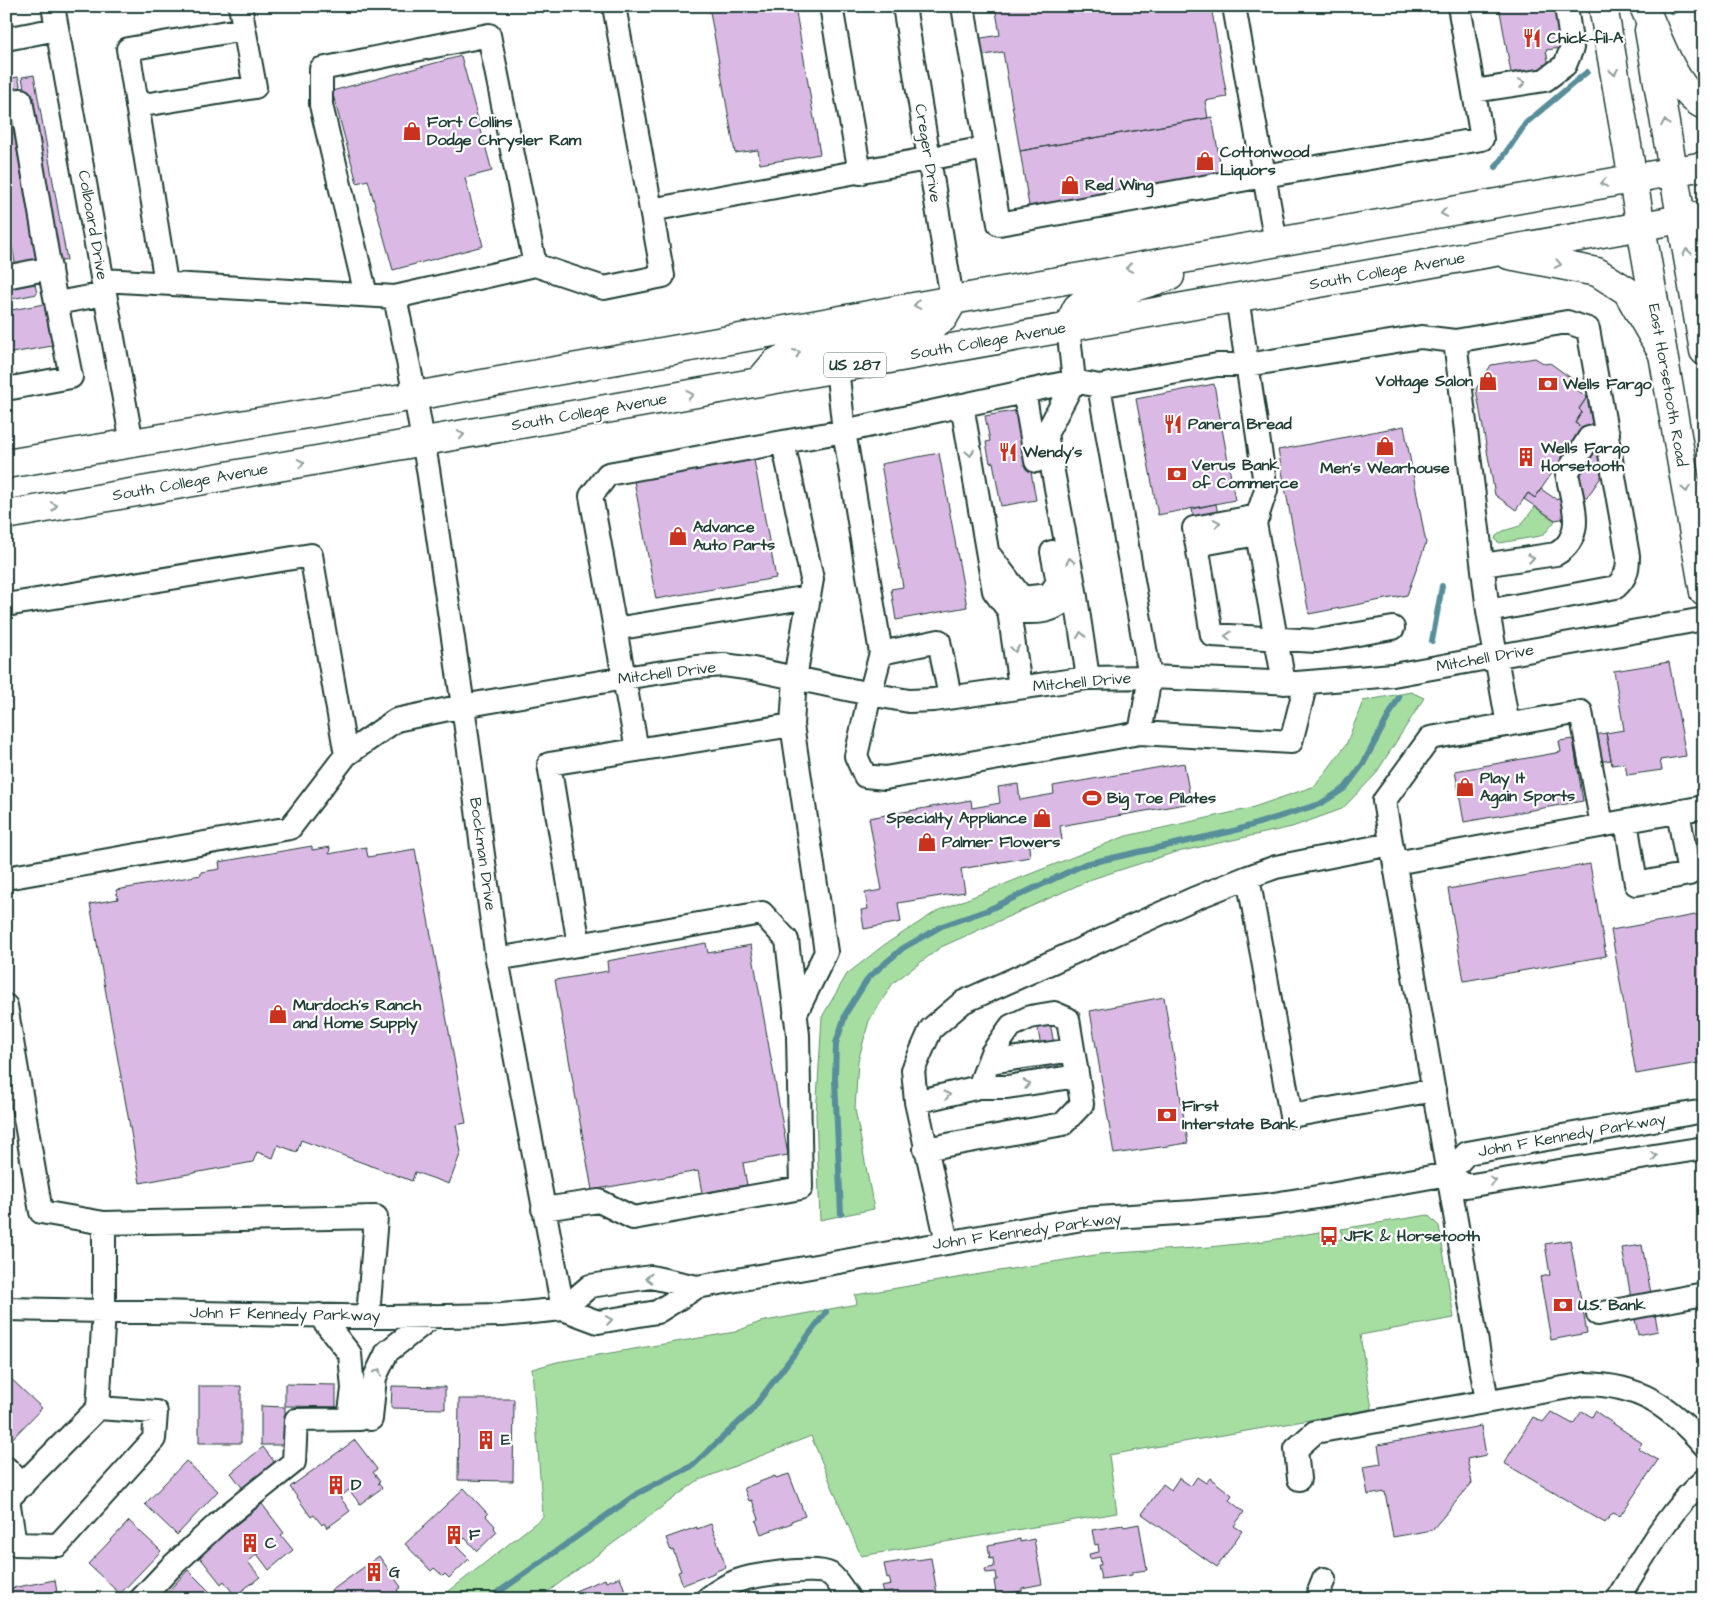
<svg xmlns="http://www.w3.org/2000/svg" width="1710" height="1605" font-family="'Architects Daughter',sans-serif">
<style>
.green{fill:#a6dea2;stroke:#628e6b}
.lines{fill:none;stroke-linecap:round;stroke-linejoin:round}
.stream{stroke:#588e9a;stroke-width:6}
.building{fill:#dab9e5;stroke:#1f3d34}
.minor-casing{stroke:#1f3d34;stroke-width:26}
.major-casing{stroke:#1f3d34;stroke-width:31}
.highway-casing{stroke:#1f3d34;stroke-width:31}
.minor{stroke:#fff;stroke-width:22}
.major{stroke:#fff;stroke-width:28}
.highway{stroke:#fff;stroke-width:28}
.oneway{stroke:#8f9e9a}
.labels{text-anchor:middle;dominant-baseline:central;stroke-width:4.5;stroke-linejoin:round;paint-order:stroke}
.shield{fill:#fff;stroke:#627771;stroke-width:1}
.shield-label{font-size:15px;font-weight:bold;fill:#1f3d34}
.poi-label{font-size:16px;font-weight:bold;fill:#1f3d34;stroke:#fff;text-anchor:start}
.street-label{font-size:16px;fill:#1f3d34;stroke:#fff}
</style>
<rect width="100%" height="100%" fill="#fff"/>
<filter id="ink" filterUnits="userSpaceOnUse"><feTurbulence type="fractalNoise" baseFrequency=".02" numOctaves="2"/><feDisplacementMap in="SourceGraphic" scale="10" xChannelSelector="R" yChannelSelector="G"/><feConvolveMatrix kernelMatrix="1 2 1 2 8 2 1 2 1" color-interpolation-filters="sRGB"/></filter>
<g filter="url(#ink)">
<!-- green -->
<path class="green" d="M1535,507l20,14 -9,11 -6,4 -40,7 -5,-3 1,-4 7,-5 17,-5z
M1411,692l13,6 -49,77 -33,34 -50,18 -119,26 -81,26 -151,68 -48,36 -24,38 -11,40 -3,48 19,100 -54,11 -4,-105 6,-98 25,-43 37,-29 53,-34 189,-75 122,-27 67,-23 31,-41 17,-44z
M1428,1215l11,11 15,92 -94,17 12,74 -263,46 8,58 -256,43 -50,-120 -114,45 -159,118h-99l104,-82 -11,-148 25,-7 178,-30 25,-10 97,-18 -2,-9 246,-41 109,-7 55,-6 54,-9 3,10 20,-3 -1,-10z"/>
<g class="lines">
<!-- stream -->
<path class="stream" d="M1672,12l8,-6
M1496,167l30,-44 61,-51
M1432,641l10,-55
M841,1214l-6,-135 1,-36 10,-30 23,-36 34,-29 39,-22 46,-16 97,-46 148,-33 87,-27 25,-16 18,-24 36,-67
M489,1599l149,-106 54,-27 59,-55 75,-99"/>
</g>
<!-- building -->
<path class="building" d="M6,6h4l2,12 -6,1z
M709,6h86l25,148 -60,10 -2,-14 -23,3z
M995,6h216l16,91 -22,4 3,17 -188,33 -17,-99 -24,4 -3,-17 24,-4z
M1499,6h55l7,42 -15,2 3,16 -9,2 1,7 -18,3 -1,-7 -11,2z
M461,56l31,115 -27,7 18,68 -90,24 -25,-90 -11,3 -25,-92z
M34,75l33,185 -13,3 -32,-186z
M18,77l3,12 -15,3v-13z
M6,110h4l27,154 -21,4 -10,-56z
M1212,117l10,56 -193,33 -9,-55z
M35,284l2,10 -31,6v-11z
M44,304l8,42 -46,8v-43z
M1535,358l10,6 5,-1 25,18 2,9 10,7 -8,12 3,3 -7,11 8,5 -48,70 -7,-5 -12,17 -21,-15 -19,-106 15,-24z
M1214,384l21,116 -77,15 -22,-116z
M1587,397l15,79 -29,41 -18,3 -31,-21 4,-6 7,5 6,-9 16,11 37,-52 -15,-14 4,-6 -8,-5 7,-11 -3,-3z
M1020,410l16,90 -35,6 -8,-44 -3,1 -4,-21 4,-1 -5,-25z
M1404,426l22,117 -19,52 -98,19 -31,-164z
M939,453l28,154 -71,13 -5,-31 12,-2 -22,-123z
M754,460l22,118 -120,21 -22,-118z
M1216,504l5,27 -24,4 -5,-26z
M1669,662l17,94 -26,4 2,10 -35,5 -2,-12 -13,2 -6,-32 18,-3 -10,-59z
M1606,733l5,27 -34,5 -4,-26z
M1573,739l10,62 -119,21 -9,-51 106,-19 -2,-11z
M1184,763l7,40 -131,23 2,14 -33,6 1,11 -69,12 4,23 -67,11 3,19 -37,7 -3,-19 7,-1 -3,-16 17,-3 -13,-72 102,-18 1,8 28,-5 -2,-16 20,-3 2,16 34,-6 -1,-8z
M312,846v4l18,-3 -1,7 37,-7 2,10 47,-8 51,274 -10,2 5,27 -12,32 -34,-12 -3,9 -111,-41 -4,12 -19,-7 -5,13 -16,-6 -4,10 -113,21 -50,-279 28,-5 -2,-9 85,-15v-3l19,-3 -1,-7z
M1590,864l16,92 -142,25 -16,-92z
M1701,914l3,18v130l-68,12 -25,-144z
M706,943l2,10 43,-8 37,210 -45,8 4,22 -45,8 -4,-22 -106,19 -37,-210 53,-9 -1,-10z
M1164,997l24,146 -74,11 -24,-143z
M1050,1022l10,56 -13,2 -10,-56z
M6,1175l5,1 -2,22h-3z
M1570,1240l17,93 -36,7 -11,-63 10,-2 -5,-31z
M1642,1245l16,86 -20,4 -16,-87z
M6,1374l36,34 -33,34 -3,-3z
M285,1384l51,1v22l-51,-1z
M199,1386h42v57h-42z
M392,1386l53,1v22l-54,-1z
M459,1399h55l-1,82 -55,-1z
M261,1406l24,1v38h-24z
M1582,1411l10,6 3,-6 47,32 -4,5 20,12 -38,56 -7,-3 -8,10 -101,-60 29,-46 10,5 8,-10 22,12z
M1481,1426l5,29 -19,4 5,24 -40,47 -39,7 -8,-45 -17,3 -5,-28 18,-3 -3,-19z
M355,1440l22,29 -4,3 7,10 -2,1 4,5 -22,16 -11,-14 -9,7 10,14 -23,17 -3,-5 -2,2 -8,-10 -3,2 -21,-30z
M263,1447l13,17 -32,26 -13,-17z
M186,1461l32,30 -41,44 -32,-31z
M789,1474l16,42 -14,5 1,2 -31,11 -5,-13 3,-2 -7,-19 -3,1 -5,-13 31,-12 1,2z
M1197,1477l9,6 4,-5 22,17 -3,5 15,12 -10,14 8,5 -25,36 -75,-53 21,-30 8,6 8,-12 12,8z
M464,1488l24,26 -2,2 9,10 -1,2 3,4 -20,19 -12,-13 -9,8 13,13 -20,19 -4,-4 -2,2 -9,-8 -3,3 -26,-27z
M262,1504l22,29 -3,2 12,15 -24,20 -12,-16 -9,8 12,15 -25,19 -11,-15 -3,3 -23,-29z
M129,1521l32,30 -41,43 -32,-30z
M711,1524l15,43 -12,5v1l-31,12 -5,-13 3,-1 -8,-21 -2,1 -5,-13 31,-11v2z
M1139,1524l8,46 -15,2v3l-31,4 -3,-14h3l-1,-8 -10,2 -1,-5 10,-2 -1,-8 -3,1 -3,-15 31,-5 1,2z
M1020,1539v3l14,-3 8,45 -20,4v3l-20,3v-1l-6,1 -2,-14h3l-1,-8 -10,1 -1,-4 9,-2 -1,-9 -3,1 -2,-14z
M379,1556l22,31 -4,3 7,9h-84z
M931,1558l7,41h-45l-1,-8 -9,1 -2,-5 10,-2 -2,-8 -2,1 -3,-14 32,-5 1,1z
M188,1570l27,27 -2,2h-52z
M620,1577l8,22h-50l-3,-8 30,-12 1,3z
M55,1580l3,19h-52v-10z"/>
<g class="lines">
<!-- minor casing -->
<g class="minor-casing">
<path id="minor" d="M53,6l79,437
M831,6l29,167
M904,6l48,293
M963,6l36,218 265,-48 218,-37 -23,-133
M1234,6l42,237
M6,39l51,-10
M1474,91l71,-11 20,-15 7,-17 -6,-42
M6,102l15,-2 31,182 19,95 -65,12
M137,106l118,-19 -15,-81
M651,210l335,-62
M6,277l44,-9
M103,280l292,17 140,-32 69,23 59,-12 -49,-270
M166,283l-38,-234 116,-20
M366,295l-45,-190v-36l168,-34 46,230
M395,297l20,99 13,73 35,237 34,253 66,350
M1237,297l29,193 -11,33 29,160
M57,303l48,-9
M1455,341l33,270 20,114
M837,368l7,63 230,-50 -6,-54
M1099,386l51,291 -10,56
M1024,391l12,70
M962,405l32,186 15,20c30,2 45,4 66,-20l-29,-157 28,-53 25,5 118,-21h30l174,-28 34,4 112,-19 21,7 40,227c0,14 -2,22 -12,31l-128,24
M783,442l29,137 -17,99 -3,47
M1257,534l-60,11 15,90 105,6 76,-13
M1197,545l-3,-17 64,-12
M991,557l31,41 27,-3 9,-13 -6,-30
M1483,565l73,-11c31,-18 16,-52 11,-81l22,-35 19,-4
M1075,591l13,87
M6,605l305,-50 35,200
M1009,611l11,76
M615,629l194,-32
M881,653l58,-12 11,56
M637,750l-46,-254 17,-22 236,-43 37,222 -11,41 -14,62 9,20 20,2 255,-45 151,9 15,-59
M1626,821l10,63 53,-10 -11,-63
M1395,863l309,-56
M1248,877l43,239 143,-26
M6,878l284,-50 56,-73 50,-35 67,-14 161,-28 72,-11 28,-2 29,4 117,25 39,7 25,-1 154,-22 62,-1 147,6 96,-8 311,-56
M579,945l-30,-181 243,-39 34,227 -31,63
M497,959l265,-46 25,27 11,95 3,153 -168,30 -34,-17 -56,8
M6,1006l35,206 63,11
M989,1062l84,-12
M916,1102l63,-15h28l70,-11
M925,1149l138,-25 19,-20 -14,-85 -14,-6 -24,4 -19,9 -19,27 -13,34
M1448,1174l18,12 238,-38
M947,1242l-31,-140 -3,-32 18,-41 32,-27 230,-103 55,-22 28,-10 115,-23
M6,1309l383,8 113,-2 61,-6 35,13 59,-10 40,-25
M563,1309l27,-23 61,-9 46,10 385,-68 112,-7 73,-7 57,-9 124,-22 19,-21 237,-42
M1598,1314l106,-20
M319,1315l31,39 3,35 -4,30
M1487,1401l-103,-600 46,-63 151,-26 21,113
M98,1408l58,4 -2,27 -96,106 -43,-1 -7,-45 90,-91 6,-97v-88l272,-6 -8,99
M371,1419l4,-42 12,-25 46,-36
M6,1468l17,17
M1299,1479l-3,-30 19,-17 271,-48c54,1 83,22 118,61
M141,1599l30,-32 53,-49 70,-56 2,-42 64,-1
M707,1599c9,-7 19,-14 30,-18 16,-6 78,-15 93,-7 6,4 15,19 19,25
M1316,1599l8,-20
M1617,1599c26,-41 50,-87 87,-119"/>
</g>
<!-- major casing -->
<g class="major-casing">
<path id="major" d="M1603,6l101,586
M1649,30l55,321"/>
</g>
<!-- highway casing -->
<g class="highway-casing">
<path id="highway" d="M1645,9c13,28 31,84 59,96
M1509,255l88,17 30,19 35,61
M1068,327l9,-19 6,-5 87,-27
M759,382l16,-19 25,-13 128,-22 15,-10 11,-19
M6,464l409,-68 1289,-230
M6,515l1698,-300"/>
</g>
<!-- minor -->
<use href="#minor" class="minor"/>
<!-- major -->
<use href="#major" class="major"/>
<!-- highway -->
<use href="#highway" class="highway"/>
</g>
<!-- one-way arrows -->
<defs><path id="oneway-chevron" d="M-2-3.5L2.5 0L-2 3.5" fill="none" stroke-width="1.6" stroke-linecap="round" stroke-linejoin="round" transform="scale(1.25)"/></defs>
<g class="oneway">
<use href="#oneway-chevron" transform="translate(1614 72) rotate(80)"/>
<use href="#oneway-chevron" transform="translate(1522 83) rotate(-9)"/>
<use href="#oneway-chevron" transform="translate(1665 123) rotate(-100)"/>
<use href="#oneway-chevron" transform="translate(1604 183) rotate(169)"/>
<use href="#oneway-chevron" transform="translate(1444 213) rotate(170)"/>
<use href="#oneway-chevron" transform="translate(1687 252) rotate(-100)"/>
<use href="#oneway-chevron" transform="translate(1558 264) rotate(11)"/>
<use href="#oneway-chevron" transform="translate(1129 268) rotate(170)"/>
<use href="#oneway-chevron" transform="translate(917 305) rotate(170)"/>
<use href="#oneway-chevron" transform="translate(797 353) rotate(-23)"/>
<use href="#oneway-chevron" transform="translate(690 395) rotate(-10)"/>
<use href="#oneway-chevron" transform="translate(461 435) rotate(-10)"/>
<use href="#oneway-chevron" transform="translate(970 453) rotate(80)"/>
<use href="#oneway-chevron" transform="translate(301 463) rotate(-10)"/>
<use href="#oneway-chevron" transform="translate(1686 489) rotate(80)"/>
<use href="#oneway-chevron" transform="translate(54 506) rotate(-10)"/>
<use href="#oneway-chevron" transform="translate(1217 523) rotate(-10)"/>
<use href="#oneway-chevron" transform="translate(1531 558) rotate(-9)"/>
<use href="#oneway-chevron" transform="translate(1070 561) rotate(-100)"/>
<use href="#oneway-chevron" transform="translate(1081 635) rotate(-98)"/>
<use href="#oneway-chevron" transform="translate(1228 636) rotate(-176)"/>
<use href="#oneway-chevron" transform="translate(1015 649) rotate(82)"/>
<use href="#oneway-chevron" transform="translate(1027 1084) rotate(-10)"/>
<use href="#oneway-chevron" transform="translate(947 1095) rotate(-13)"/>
<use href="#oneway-chevron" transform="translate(1654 1156) rotate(-9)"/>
<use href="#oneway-chevron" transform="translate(1493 1181) rotate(-9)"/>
<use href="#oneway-chevron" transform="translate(649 1278) rotate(180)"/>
<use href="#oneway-chevron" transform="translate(609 1320) rotate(-9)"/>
<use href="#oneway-chevron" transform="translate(378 1372) rotate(-67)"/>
</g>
</g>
<!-- icons -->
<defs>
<g id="restaurant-bare" transform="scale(1.5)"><path d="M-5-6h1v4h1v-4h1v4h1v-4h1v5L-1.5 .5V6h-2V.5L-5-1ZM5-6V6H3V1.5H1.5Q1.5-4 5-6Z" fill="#c8321e" stroke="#fff" stroke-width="2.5" paint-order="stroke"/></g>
<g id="shop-bare" transform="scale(1.5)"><path d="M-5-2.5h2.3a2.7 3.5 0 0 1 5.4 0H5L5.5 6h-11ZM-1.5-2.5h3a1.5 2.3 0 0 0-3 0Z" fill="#c8321e" stroke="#fff" stroke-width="2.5" paint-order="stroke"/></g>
<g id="bank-bare" transform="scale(1.5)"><path d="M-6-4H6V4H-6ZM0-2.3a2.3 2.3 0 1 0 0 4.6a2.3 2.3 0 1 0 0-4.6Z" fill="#c8321e" stroke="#fff" stroke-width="2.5" paint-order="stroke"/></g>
<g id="building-bare" transform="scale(1.5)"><path d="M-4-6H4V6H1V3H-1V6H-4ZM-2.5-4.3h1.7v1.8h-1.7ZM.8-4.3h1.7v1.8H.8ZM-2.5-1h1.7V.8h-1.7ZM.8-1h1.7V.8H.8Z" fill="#c8321e" stroke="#fff" stroke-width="2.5" paint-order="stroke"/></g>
<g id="stadium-bare" transform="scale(1.5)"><path d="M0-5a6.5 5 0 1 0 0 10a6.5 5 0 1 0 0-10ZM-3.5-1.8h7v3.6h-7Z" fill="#c8321e" stroke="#fff" stroke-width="2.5" paint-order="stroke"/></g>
<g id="bus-bare" transform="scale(1.5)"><path d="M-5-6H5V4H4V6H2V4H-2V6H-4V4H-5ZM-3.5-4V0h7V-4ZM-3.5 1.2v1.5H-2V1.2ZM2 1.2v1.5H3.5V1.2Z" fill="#c8321e" stroke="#fff" stroke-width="2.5" paint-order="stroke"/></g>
</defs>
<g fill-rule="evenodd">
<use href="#restaurant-bare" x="1532" y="38"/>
<use href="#shop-bare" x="412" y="131"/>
<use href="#shop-bare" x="1205" y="161"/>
<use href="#shop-bare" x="1070" y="185"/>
<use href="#shop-bare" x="1488" y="381"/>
<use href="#bank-bare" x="1548" y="384"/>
<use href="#restaurant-bare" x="1173" y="424"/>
<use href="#shop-bare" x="1385" y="446"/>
<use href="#restaurant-bare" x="1008" y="452"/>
<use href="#building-bare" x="1526" y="457"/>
<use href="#bank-bare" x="1177" y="474"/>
<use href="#shop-bare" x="678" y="536"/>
<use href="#shop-bare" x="1465" y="787"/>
<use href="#stadium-bare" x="1092" y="798"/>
<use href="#shop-bare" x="1042" y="818"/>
<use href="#shop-bare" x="927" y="842"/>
<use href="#shop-bare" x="278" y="1014"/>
<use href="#bank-bare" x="1167" y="1115"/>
<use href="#bus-bare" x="1329" y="1236"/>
<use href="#bank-bare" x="1563" y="1305"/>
<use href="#building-bare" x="486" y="1440"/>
<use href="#building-bare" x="336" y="1485"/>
<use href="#building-bare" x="454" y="1535"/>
<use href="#building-bare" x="250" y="1543"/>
<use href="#building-bare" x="374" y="1572"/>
</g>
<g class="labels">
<!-- shield labels -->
<rect class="shield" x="824" y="352.5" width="62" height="25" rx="4"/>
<g class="shield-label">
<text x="855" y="365">US 287</text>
</g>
<!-- poi labels -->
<g class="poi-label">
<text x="1547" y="38">Chick-fil-A</text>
<text x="427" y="122">Fort Collins<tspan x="427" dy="18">Dodge Chrysler Ram</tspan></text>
<text x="1220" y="152">Cottonwood<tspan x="1220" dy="18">Liquors</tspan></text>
<text x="1085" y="185">Red Wing</text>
<text x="1473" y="381" text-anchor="end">Voltage Salon</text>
<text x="1563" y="384">Wells Fargo</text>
<text x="1188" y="424">Panera Bread</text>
<text x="1541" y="448">Wells Fargo<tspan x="1541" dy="18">Horsetooth</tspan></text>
<text x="1023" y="452">Wendy's</text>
<text x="1192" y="465">Verus Bank<tspan x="1192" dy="18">of Commerce</tspan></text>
<text x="1385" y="468" text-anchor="middle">Men's Wearhouse</text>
<text x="693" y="527">Advance<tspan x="693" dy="18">Auto Parts</tspan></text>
<text x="1480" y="778">Play It<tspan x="1480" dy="18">Again Sports</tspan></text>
<text x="1107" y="798">Big Toe Pilates</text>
<text x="1027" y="818" text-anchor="end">Specialty Appliance</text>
<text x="942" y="842">Palmer Flowers</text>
<text x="293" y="1005">Murdoch's Ranch<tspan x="293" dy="18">and Home Supply</tspan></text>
<text x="1182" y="1106">First<tspan x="1182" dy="18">Interstate Bank</tspan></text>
<text x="1344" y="1236">JFK &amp; Horsetooth</text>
<text x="1578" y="1305">U.S. Bank</text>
<text x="501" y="1440">E</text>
<text x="351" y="1485">D</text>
<text x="469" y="1535">F</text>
<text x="265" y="1543">C</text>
<text x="389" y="1572">G</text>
</g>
<!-- street labels -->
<g class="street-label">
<text transform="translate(928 153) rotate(81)">Creger Drive</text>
<text transform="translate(93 225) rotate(80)">Colboard Drive</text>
<text transform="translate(1387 271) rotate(-10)">South College Avenue</text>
<text transform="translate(988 341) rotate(-10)">South College Avenue</text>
<text transform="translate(1668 385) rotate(80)">East Horsetooth Road</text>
<text transform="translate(589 412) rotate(-10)">South College Avenue</text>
<text transform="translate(190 482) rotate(-10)">South College Avenue</text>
<text transform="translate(1485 658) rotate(-10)">Mitchell Drive</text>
<text transform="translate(667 673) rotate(-7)">Mitchell Drive</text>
<text transform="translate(1082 682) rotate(-5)">Mitchell Drive</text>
<text transform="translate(483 854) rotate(82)">Bockman Drive</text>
<text transform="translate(1572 1135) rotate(-10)">John F Kennedy Parkway</text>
<text transform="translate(1027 1231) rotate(-8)">John F Kennedy Parkway</text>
<text transform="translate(285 1314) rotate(1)">John F Kennedy Parkway</text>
</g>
</g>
<!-- margin -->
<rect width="1710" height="1605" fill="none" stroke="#fff" stroke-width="25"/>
<rect x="12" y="12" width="1685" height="1580" fill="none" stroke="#1f3d34" stroke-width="2" filter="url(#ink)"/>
</svg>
